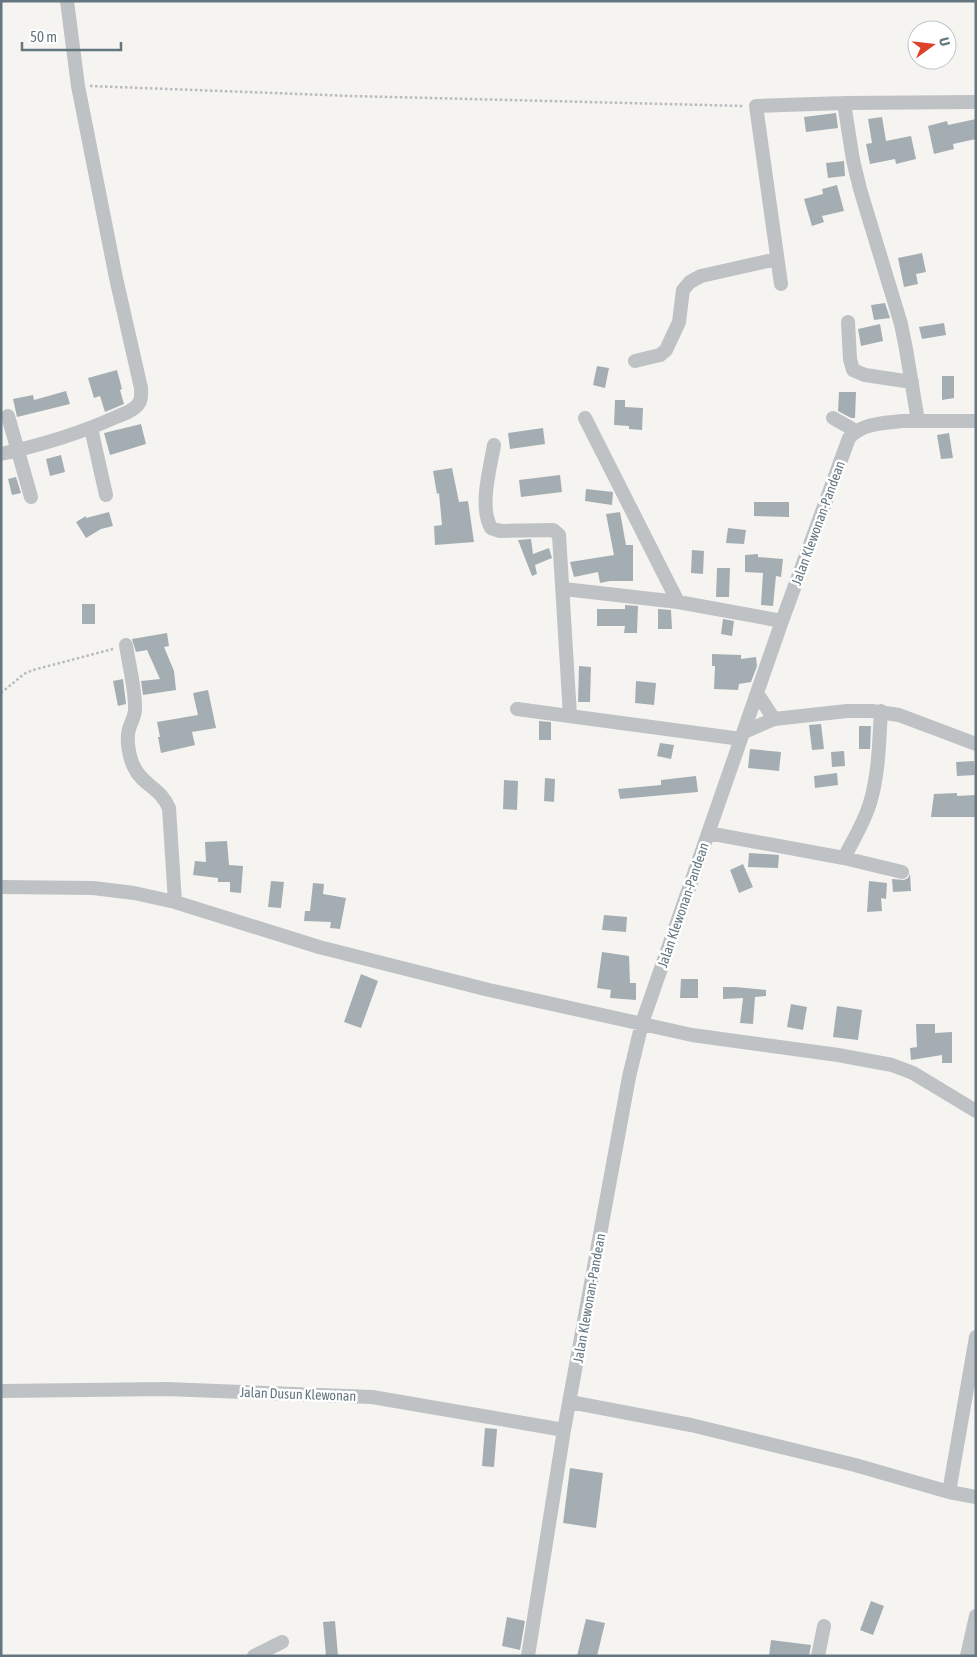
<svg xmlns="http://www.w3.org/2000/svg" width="977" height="1657" font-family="'Asap Condensed',sans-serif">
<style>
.building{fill:#a4aeb2}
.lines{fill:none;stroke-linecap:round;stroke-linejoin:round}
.path{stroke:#b8bbbd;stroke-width:2.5;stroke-dasharray:2.5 2.5;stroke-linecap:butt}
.minor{stroke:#bec2c5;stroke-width:14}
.labels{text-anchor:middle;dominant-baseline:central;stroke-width:5;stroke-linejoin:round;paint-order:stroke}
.street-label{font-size:14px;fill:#647781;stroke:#fff}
</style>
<rect width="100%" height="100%" fill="#f5f4f1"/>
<!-- building -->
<path class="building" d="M836,113l2,15 -32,4 -2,-15z
M882,117l4,24 25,-5 5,23 -20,5 -1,-5 -25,5 -4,-20 6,-1 -4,-24z
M976,119v20l-23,5 1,5 -20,5 -6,-28 19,-5 1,4z
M844,161l1,15 -17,2 -2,-15z
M837,185l7,26 -22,5 2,6 -12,4 -8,-27 19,-5 -1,-5z
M922,253l4,19 -10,2 2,10 -14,3 -6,-29z
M885,303l5,15 -16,2 -3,-15z
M944,323l2,12 -24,4 -3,-12z
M880,324l3,17 -22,5 -3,-17z
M597,366l12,2 -4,20 -12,-3z
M117,370l5,19 -2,1 4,14 -19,8 -5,-16 -6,2 -6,-20z
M942,376h12v22l-12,2z
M66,391l4,13 -53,13 -4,-18 20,-4 1,5z
M839,392h17l-1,26h-4l-13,-7z
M615,400h10v7l18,1 -1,22 -13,-1v-3l-15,-1z
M141,424l5,20 -36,11 -6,-22z
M543,428l2,16 -35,5 -2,-16z
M949,433l4,25 -12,1 -4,-24z
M61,455l4,17 -15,4 -4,-17z
M452,468l7,34 9,-1 6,41 -39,3 -1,-19 8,-1 -3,-32 -2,1 -4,-23z
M560,475l2,17 -41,5 -2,-17z
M16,477l5,16 -9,2 -4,-16z
M586,489l27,3 -1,13 -27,-4z
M754,502h35v15l-35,-1z
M109,512l4,14 -12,3 -15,9 -10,-16 10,-6v2z
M620,512l6,33h7v36h-23l-10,2 -2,-11 -24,5 -4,-15 44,-7 -8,-41z
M728,528l18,2 -2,14 -18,-1z
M531,539l2,15 16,-6 3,10 -17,7 2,9 -5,2 -14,-36z
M692,550l12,1 -1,23 -12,-1z
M758,554v3l25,2 -2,18 -5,-1 -3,30 -12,-1 2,-32 -18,-1v-17z
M717,568h13l-1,29h-13z
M82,604h13v20h-13z
M625,605l13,1 -1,27h-13l1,-7h-28v-17h28z
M658,609l13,1 1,19h-14z
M723,619l11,2 -2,15 -11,-2z
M167,633l2,13 -5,1 10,24 2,19 -33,5 -2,-14 19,-2 -13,-29 -11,2 -4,-13z
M712,654l29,1v4l15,-2 1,9 -6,16 -12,2 -1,6 -24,-1 1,-23h-3z
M579,666l12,1 -1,35h-12z
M123,679l3,25 -8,2 -5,-25z
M636,681l20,2 -2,22 -19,-2z
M208,690l8,38 -24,4 3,13 -34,8 -3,-16h2l-3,-15 41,-7 -5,-22z
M539,721l12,1v18h-12z
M821,724l3,25 -12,1 -3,-25z
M859,726h12l-1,23h-11z
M660,743l14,2 -3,14 -14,-3z
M750,749l31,3 -2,19 -31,-3z
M844,751l1,15 -13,1 -1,-15z
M974,761l1,14 -18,1 -1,-14z
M837,773l1,12 -23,3 -1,-12z
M696,776l2,16 -78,7 -2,-10 43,-4v-5z
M545,778l10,1 -1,23 -10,-1z
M504,780l14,1 -1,29 -14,-1z
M957,793v3l19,-1v22h-45l3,-23z
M227,841l2,24 14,1 -2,27 -11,-1v-10h-12v-4l-25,-3 2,-14 11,1 -1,-20z
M749,853l30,2 -1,13 -30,-1z
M743,864l10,23 -14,6 -9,-23z
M910,874l1,17 -18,1 -1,-13 12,1 4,-2z
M271,881l13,1 -3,26 -13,-1z
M869,881l18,2 -1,16 -5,-1 1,13 -15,1z
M313,883l11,1 -1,10 23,4 -6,31 -10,-1 1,-6 -27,-1 1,-10h5z
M604,915l23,2 -1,15 -24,-2z
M602,952l27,4 1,27h6v17l-26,-2 1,-8 -14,-2z
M361,974l17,7 -17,47 -17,-6z
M681,979h17v19h-18z
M723,987h12l31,3v6l-11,1 -2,27 -13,-1 3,-25 -20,1z
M791,1004l16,3 -4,23 -16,-3z
M837,1006l25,4 -4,30 -25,-3z
M916,1024h19v9l17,-1v31h-10v-8l-31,5 -1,-12 7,-1z
M485,1428l12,1 -3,38 -12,-1z
M570,1468l33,5 -7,55 -33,-5z
M871,1601l13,5 -11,29 -13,-5z
M507,1617l18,4 -5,29 -18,-4z
M586,1619l19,4 -8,33h-20z
M335,1621l3,35h-12l-3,-34z
M771,1640l40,5 -2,11h-40z"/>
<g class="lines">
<!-- path -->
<path class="path" d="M90,86l262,10 392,10
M1,693l23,-19 9,-4 80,-21"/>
<!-- minor -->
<path class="minor" d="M844,103l9,57 7,29 41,135 5,25 12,72
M781,284l-25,-178 88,-3 132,-1
M848,322l2,37 3,11 12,5 47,7
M635,361l25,-6 6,-5 13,-28 4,-32 7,-8 11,-6 76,-17
M8,416l23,81
M585,418l93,184
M833,418l23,13
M91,428l15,67
M494,445c-4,24 -15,61 -3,83l9,3 53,-1 6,5 11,181
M1,454c40,-9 78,-20 115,-37 8,-3 19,-7 23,-14 3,-4 2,-10 2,-15l-25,-110 -38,-192 -11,-85
M564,589l114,13 104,19
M126,645c3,21 9,42 9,62 1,8 -4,15 -6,22 -3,11 0,28 5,38 9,19 26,20 35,41l6,94
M757,693l17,26
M517,709l224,30
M744,732l30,-13 73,-8h25l27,4 77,29
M708,833l136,25 58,14
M844,858c9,-18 20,-35 26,-55 9,-30 9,-61 11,-92
M1,887l92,1 41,5 41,9 144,45 170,43 203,45 146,20 54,10 21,8 63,38
M1,1391l165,-2 206,8 192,33 65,-353 13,-54 140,-402 67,-183c13,-15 36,-15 54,-17h73
M570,1402l121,23 164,40 94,27 27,-155
M949,1492l27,5
M254,1656l28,-14
M528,1656l36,-226
M818,1656l6,-30
M967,1656l9,-40"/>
</g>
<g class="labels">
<!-- street labels -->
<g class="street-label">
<text transform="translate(818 523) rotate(-70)">Jalan Klewonan-Pandean</text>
<text transform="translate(683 905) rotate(-71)">Jalan Klewonan-Pandean</text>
<text transform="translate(589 1298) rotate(-80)">Jalan Klewonan-Pandean</text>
<text transform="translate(298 1394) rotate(2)">Jalan Dusun Klewonan</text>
</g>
</g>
<!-- border -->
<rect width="977" height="1657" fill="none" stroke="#647781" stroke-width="5"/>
<!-- north arrow -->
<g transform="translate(932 45) rotate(75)"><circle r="24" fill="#ffffff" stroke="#c1c9cd"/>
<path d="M0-4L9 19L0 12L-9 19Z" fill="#dd4128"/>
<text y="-8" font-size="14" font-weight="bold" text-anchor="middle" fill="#647781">U</text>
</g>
<!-- scale -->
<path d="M22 42v8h99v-8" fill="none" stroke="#647781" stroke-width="2.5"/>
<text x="30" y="42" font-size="15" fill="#647781" stroke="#ffffff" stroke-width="4" paint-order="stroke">50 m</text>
</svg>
